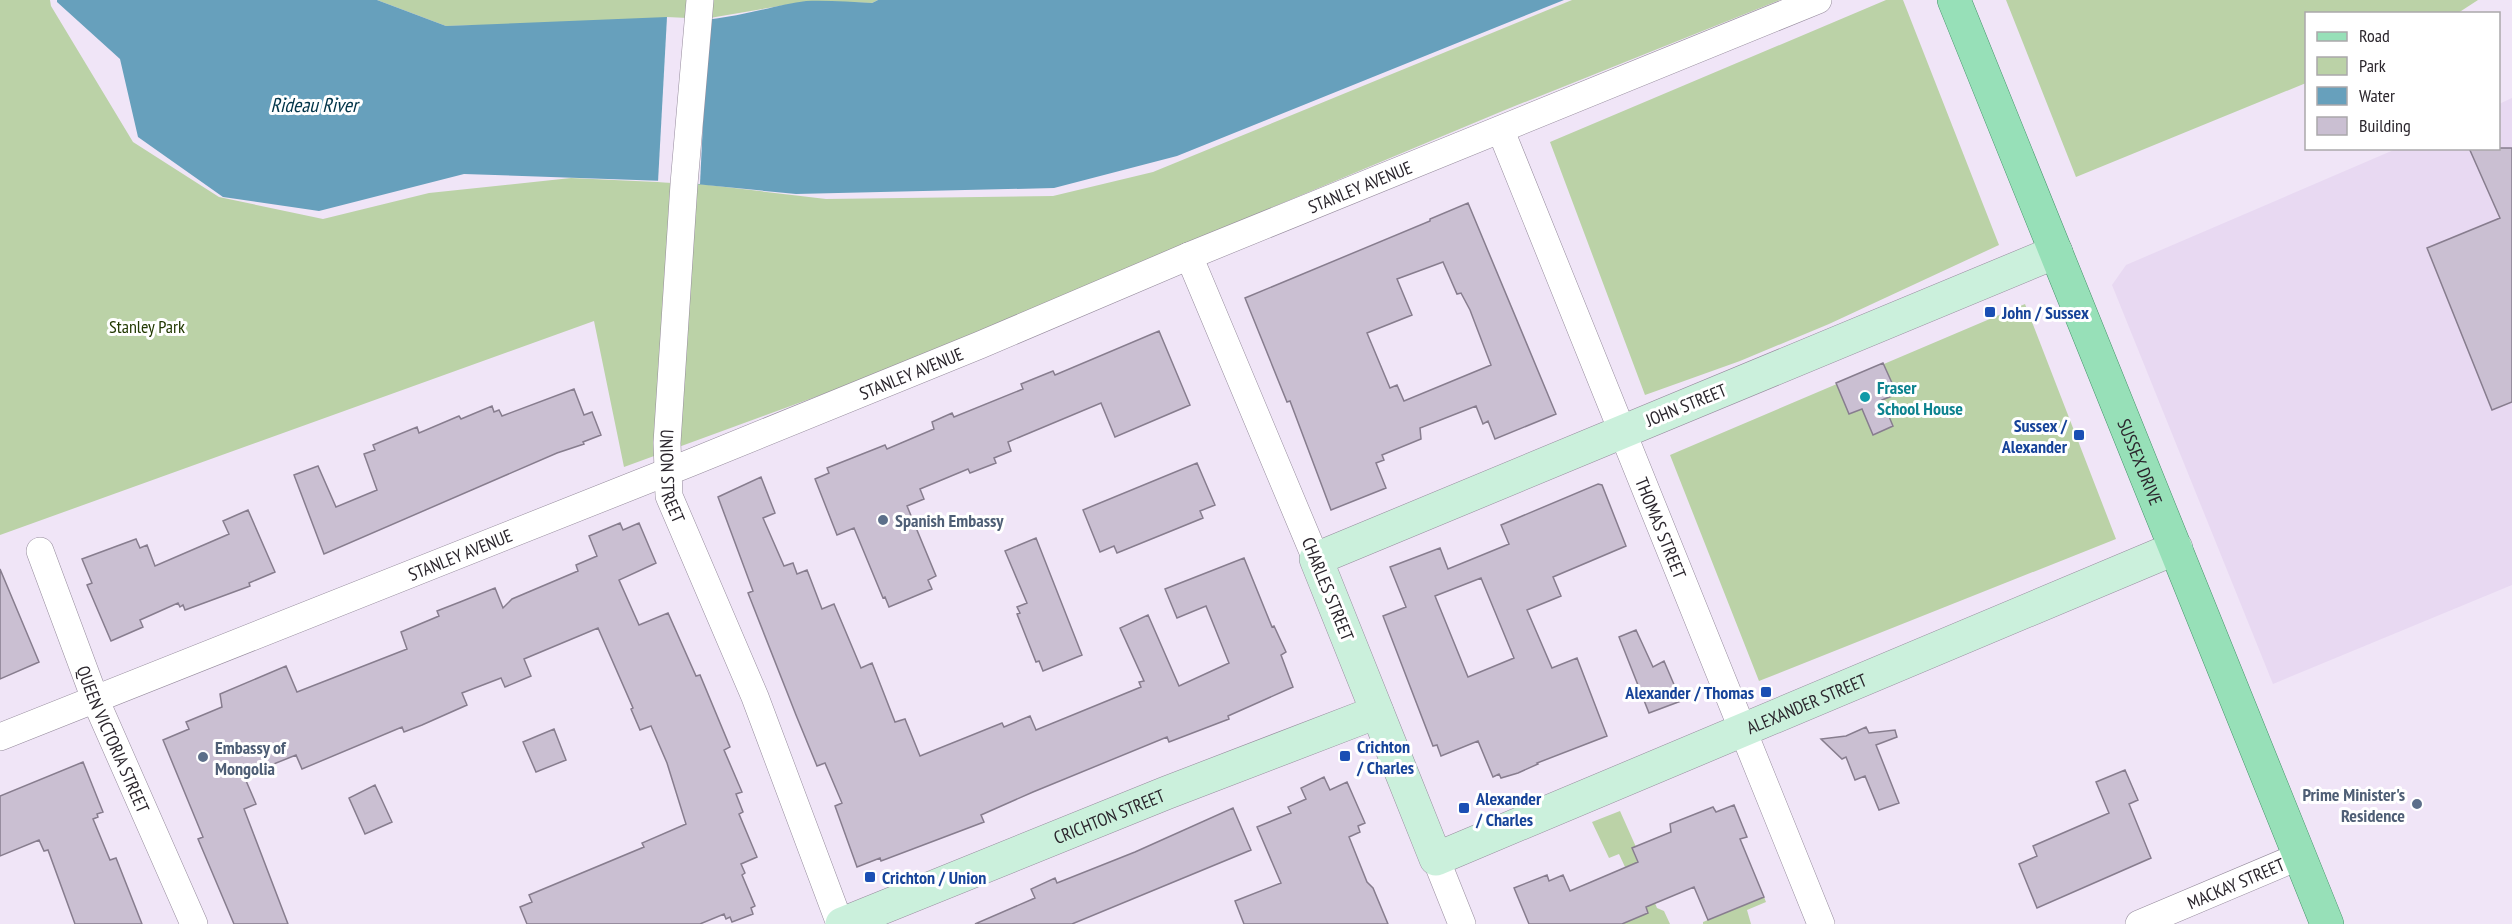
<svg xmlns="http://www.w3.org/2000/svg" width="2512" height="924" font-family="'PT Sans Narrow',sans-serif">
<style>
.built{fill:#e8d9f2}
.green{fill:#bbd2a7}
.water{fill:#67a0bc}
.pier{fill:#f0e5f7}
.building{fill:#cabfd2;stroke:#877d8e;stroke-width:1.5;fill-rule:evenodd}
.lines{fill:none;stroke-linecap:round;stroke-linejoin:round}
.street-casing{stroke:#958b9c;stroke-width:28}
.secondary-casing{stroke:#958b9c;stroke-width:34}
.primary-casing{stroke:#449269;stroke-width:34}
.street{stroke:#fff;stroke-width:27}
.secondary{stroke:#cbf0dc;stroke-width:33}
.primary{stroke:#97e0b8;stroke-width:33}
.transit-dot{fill:#1a4fb4;stroke:#fff;stroke-width:2}
.culture-dot{fill:#0f9aa8;stroke:#fff;stroke-width:2}
.service-dot{fill:#5c6f8a;stroke:#fff;stroke-width:2}
.labels{text-anchor:middle;dominant-baseline:central;stroke-width:6;stroke-linejoin:round;paint-order:stroke}
.street-label{font-size:18px;fill:#2b262d;stroke:#fff}
.transit-label{font-size:18px;font-weight:bold;fill:#164399;stroke:#fff;text-anchor:start}
.park-label{font-size:18px;fill:#223902;stroke:#fff}
.culture-label{font-size:18px;font-weight:bold;fill:#0d838f;stroke:#fff;text-anchor:start}
.service-label{font-size:18px;font-weight:bold;fill:#4e5e75;stroke:#fff;text-anchor:start}
.water-label{font-size:20px;font-style:italic;fill:#003448;stroke:#fff}
</style>
<rect width="100%" height="100%" fill="#f0e5f7"/>
<!-- built -->
<path class="built" d="M2512,98v487l-239,99 -161,-399 14,-20 270,-116 102,-1 1,-44z"/>
<!-- green -->
<path class="green" d="M0,0h50l1,6 82,136 86,55 104,22 106,-26 142,-15 129,6 126,15 227,-3 100,-24 419,-172h208l-275,110 -301,126 -214,97 -366,134 -30,-146 -594,214z
M377,0h501l-6,3 -63,-2 -111,19 -252,6z
M1886,0h17l96,245 -170,79 -89,37 -95,34 -95,-253z
M2006,0h472l-20,13 -152,1v69l-230,94z
M2025,304l91,235 -357,142 -89,-226z
M1620,811l16,36 -4,2 25,59 7,3 6,13h-48l26,-11 -20,-47 -3,1 -6,-13 -10,4 -17,-36z
M1764,897l2,5 -19,8 4,14h-48v-2z"/>
<!-- water -->
<path class="water" d="M57,0h320l69,26 221,-9c36,12 100,-11 139,-16 21,-1 45,1 66,2l6,-3h686l-387,156 -123,32 -258,6 -131,-13 -201,-7 -145,37 -96,-14 -85,-60 -18,-78 -63,-57z"/>
<!-- pier -->
<path class="pier" d="M667,17l41,2 -8,165 -42,-2z"/>
<!-- building -->
<path class="building" d="M2469,148h43v254l-20,8 -65,-162 73,-30z
M1468,203l88,211 -61,25 -7,-18 -5,3 -7,-18 -56,22 1,11 -39,16 2,5 -8,3 10,25 -55,22 -41,-109 -3,1 -42,-104 185,-77v-2zM1443,262l14,32 4,-1 9,17 21,55 -87,36 -7,-16 -7,3 -23,-55 45,-18 -15,-36z
M1159,331l31,74 -75,32 -14,-34 -93,39 3,9 -17,7 2,5 -26,10 -2,-4 -48,20 4,10 -17,7 29,70 -8,4 4,9 -43,18 -4,-10 -2,1 -29,-70 -17,7 -22,-56 14,-6 -2,-5 58,-23 2,4 47,-20 -2,-7 20,-9 2,4 69,-28 -2,-5 32,-13 2,4z
M1883,363l14,31 -15,6 11,26 -20,9 -11,-26 -13,5 -13,-31z
M574,389l10,26 8,-3 9,23 -18,7 1,2 -27,9 -233,101 -30,-79 24,-9 18,41 41,-17 -13,-36 11,-4 -2,-5 44,-18 2,6 40,-17 2,3 31,-13 2,6 5,-2 3,6z
M1197,463l18,42 -15,6 3,7 -86,35 -3,-7 -14,6 -17,-42z
M761,477l14,36 -12,5 21,48 9,-3 4,11 10,-4 15,39 12,-5 27,64 11,-5 23,59 10,-3 15,37 82,-33 2,4 26,-11 6,14 105,-43 -2,-5 5,-1 -24,-53 28,-13 31,71 50,-23 -23,-57 -29,12 -12,-29 79,-31 28,69 2,-1 12,26 -5,3 12,32 -65,29 1,3 -60,23 -2,-5 -134,55 -52,23 3,7 -103,39 -1,-3 -23,9 -22,-61 7,-3 -17,-40 -8,3 -21,-51 -48,-122 5,-2 -35,-94z
M1598,484l4,1 24,61 -73,31 8,19 -34,14 25,58 25,-10 30,78 -70,27 1,1 -20,9 -17,5 -2,-4 -6,3 -15,-36 -37,15 -4,-11 -4,1 -50,-130 23,-9 -16,-40 50,-19 8,21 61,-25 -8,-19zM1481,578l33,80 -46,19 -33,-81z
M248,510l27,62 -26,11 1,3 -65,24 -2,-5 -3,2 -2,-4 -38,17 3,7 -32,14 -24,-56 5,-2 -10,-24 54,-20 4,9 7,-3 8,21 74,-32 -6,-13z
M620,523l3,7 16,-7 17,40 -37,17 20,45 29,-12 28,63 4,-1 30,72 -6,3 18,42 -6,2 7,18 -4,2 18,43 -16,7 4,9 -3,2 13,31 -4,2 2,6 -21,8 -2,-5 -4,2 -2,-5 -24,10h-173l-7,-17 12,-5 -3,-7 115,-48 -2,-4 44,-19 -19,-61 -16,-37 -11,4 -9,-21 2,-1 -35,-80 -74,31 7,17 -26,11 -4,-9 -39,15 5,12 -45,20 -18,7 -2,-5 -100,42 -6,-14 -52,21 12,28 -12,5 44,115h-54l-36,-85 5,-2 -40,-97 26,-11 -3,-7 36,-15 -2,-13 66,-28 11,26 110,-43 -6,-17 38,-16 -2,-5 23,-9 35,-14 8,20 9,-9 66,-28 -2,-6 21,-9 -8,-20z
M1036,538l46,117 -39,16 -4,-10 -3,1 -19,-48 3,-1 -3,-6 10,-4 -22,-52z
M0,569l39,93 -39,17z
M1636,630l17,37 11,-6 17,40 -32,12 -30,-76z
M1866,727l3,6 26,-3 2,7 -21,8 23,58 -20,7 -14,-34 -10,4 -9,-23 -4,2 -21,-20 25,-3z
M554,729l12,31 -30,12 -13,-30z
M83,762l20,50 -6,2 1,3 -5,2 17,41 6,-2 26,66h-67l-27,-74 -4,1 -5,-11 -39,16v-60z
M2125,770l13,30 -9,4 22,54 -114,50 -18,-44 18,-8 -4,-10 76,-33 -13,-31z
M1324,777l6,13 17,-8 18,41 -7,3 2,6 -11,5 18,45 6,6 15,36h-144l-9,-23 46,-18 -24,-56 34,-14 -3,-6 18,-8 -5,-11z
M375,785l17,37 -27,12 -16,-36z
M1734,805l13,32 -7,2 24,58 -56,23 -14,-33 -48,20 2,6 -26,11h-93l-15,-36 33,-13 2,6 14,-6 7,16 68,-29 -6,-14 39,-16 -1,-8 43,-17 3,5z
M1233,808l18,42 -179,74h-97l60,-26 -4,-9 24,-11 2,5 78,-31z"/>
<g class="lines">
<!-- street casing -->
<g class="street-casing">
<g id="street">
<path id="s1" d="M700,0l-16,184 -17,259 2,53 86,201 85,227"/>
<path id="s2" d="M1501,131l320,793"/>
<path d="M1189,256l127,303"/>
<path id="s3" d="M40,551l55,148 99,225"/>
<path id="s4" d="M0,737l690,-274 290,-118 209,-89 629,-256"/>
<path d="M1436,859l26,65"/>
<path id="s5" d="M2139,924l161,-68"/>
</g>
</g>
<!-- secondary casing -->
<g class="secondary-casing">
<g id="secondary">
<path id="s6" d="M2056,252l-740,307 120,300 740,-311"/>
<path id="s7" d="M842,924l324,-131 211,-81"/>
</g>
</g>
<!-- primary casing -->
<g class="primary-casing">
<g id="primary">
<path id="s8" d="M1954,0l373,924"/>
</g>
</g>
<!-- street -->
<use href="#street" class="street"/>
<!-- secondary -->
<use href="#secondary" class="secondary"/>
<!-- primary -->
<use href="#primary" class="primary"/>
</g>
<!-- markers -->
<g class="transit-dot">
<rect x="1984" y="306" width="12" height="12" rx="3"/>
<rect x="2073" y="429" width="12" height="12" rx="3"/>
<rect x="1760" y="686" width="12" height="12" rx="3"/>
<rect x="1339" y="750" width="12" height="12" rx="3"/>
<rect x="1458" y="802" width="12" height="12" rx="3"/>
<rect x="864" y="871" width="12" height="12" rx="3"/>
</g>
<circle class="culture-dot" cx="1865" cy="397" r="6"/>
<g class="service-dot">
<circle cx="883" cy="520" r="6"/>
<circle cx="203" cy="757" r="6"/>
<circle cx="2417" cy="804" r="6"/>
</g>
<g class="labels">
<!-- street labels -->
<g class="street-label">
<text stroke="none"><textPath href="#s4" startOffset="1467">STANLEY AVENUE</textPath></text>
<text stroke="none"><textPath href="#s4" startOffset="981">STANLEY AVENUE</textPath></text>
<text transform="translate(1686 405) rotate(-22)">JOHN STREET</text>
<text stroke="none"><textPath href="#s8" startOffset="498">SUSSEX DRIVE</textPath></text>
<text stroke="none"><textPath href="#s1" startOffset="478">UNION STREET</textPath></text>
<text stroke="none"><textPath href="#s2" startOffset="428">THOMAS STREET</textPath></text>
<text stroke="none"><textPath href="#s4" startOffset="495">STANLEY AVENUE</textPath></text>
<text transform="translate(1328 589) rotate(68)">CHARLES STREET</text>
<text stroke="none"><textPath href="#s6" startOffset="1526">ALEXANDER STREET</textPath></text>
<text stroke="none"><textPath href="#s3" startOffset="202">QUEEN VICTORIA STREET</textPath></text>
<text stroke="none"><textPath href="#s7" startOffset="288">CRICHTON STREET</textPath></text>
<text stroke="none"><textPath href="#s5" startOffset="105">MACKAY STREET</textPath></text>
</g>
<!-- transit labels -->
<g class="transit-label">
<text x="2002" y="312">John / Sussex</text>
<text x="2067" y="425" text-anchor="end">Sussex /<tspan x="2067" dy="21">Alexander</tspan></text>
<text x="1754" y="692" text-anchor="end">Alexander / Thomas</text>
<text x="1357" y="746">Crichton<tspan x="1357" dy="21">/ Charles</tspan></text>
<text x="1476" y="798">Alexander<tspan x="1476" dy="21">/ Charles</tspan></text>
<text x="882" y="877">Crichton / Union</text>
</g>
<!-- park labels -->
<g class="park-label">
<text x="147" y="326">Stanley Park</text>
</g>
<!-- culture labels -->
<g class="culture-label">
<text x="1877" y="387">Fraser<tspan x="1877" dy="21">School House</tspan></text>
</g>
<!-- service labels -->
<g class="service-label">
<text x="895" y="520">Spanish Embassy</text>
<text x="215" y="747">Embassy of<tspan x="215" dy="21">Mongolia</tspan></text>
<text x="2405" y="794" text-anchor="end">Prime Minister's<tspan x="2405" dy="21">Residence</tspan></text>
</g>
<!-- water labels -->
<g class="water-label">
<text x="314" y="105">Rideau River</text>
</g>
</g>
<!-- legend -->
<rect x="2305" y="12" width="195" height="138" fill="#ffffff" stroke="#aaa8ab" stroke-width="1.5"/>
<rect x="2317" y="32" width="30" height="9" fill="#97e0b8" stroke="#aaa8ab" stroke-width="1.5"/>
<text x="2359" y="42" font-size="18" fill="#2b262d">Road</text>
<rect x="2317" y="57" width="30" height="18" fill="#bbd2a7" stroke="#aaa8ab" stroke-width="1.5"/>
<text x="2359" y="72" font-size="18" fill="#2b262d">Park</text>
<rect x="2317" y="87" width="30" height="18" fill="#67a0bc" stroke="#aaa8ab" stroke-width="1.5"/>
<text x="2359" y="102" font-size="18" fill="#2b262d">Water</text>
<rect x="2317" y="117" width="30" height="18" fill="#cabfd2" stroke="#aaa8ab" stroke-width="1.5"/>
<text x="2359" y="132" font-size="18" fill="#2b262d">Building</text>
</svg>
